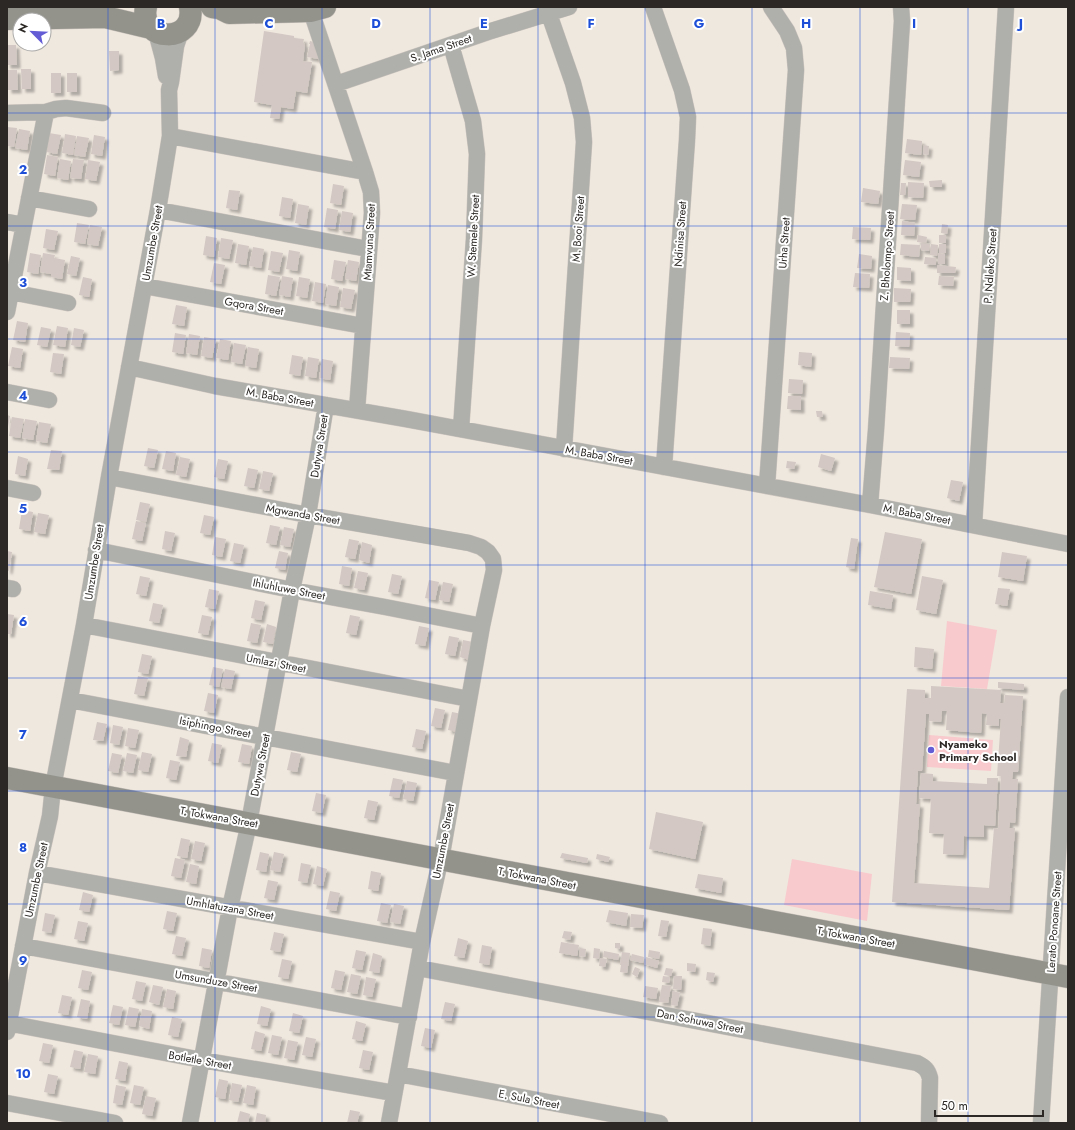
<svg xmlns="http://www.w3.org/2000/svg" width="1075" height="1130" font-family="Jost,sans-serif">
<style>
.green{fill:#f8cacd}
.building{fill:#d3c8c3;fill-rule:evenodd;filter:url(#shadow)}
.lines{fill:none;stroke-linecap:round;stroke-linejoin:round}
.street-casing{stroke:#ccc5be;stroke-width:17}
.secondary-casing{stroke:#ccc5be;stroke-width:23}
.street{stroke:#afafab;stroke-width:16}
.secondary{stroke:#93938c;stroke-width:22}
.grid{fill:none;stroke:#1d4ed8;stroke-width:1;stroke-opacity:0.55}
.poi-dot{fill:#635cd5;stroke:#fff;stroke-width:1.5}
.labels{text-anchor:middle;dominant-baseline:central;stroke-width:4;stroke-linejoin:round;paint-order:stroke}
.street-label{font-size:11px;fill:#2b2825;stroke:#fff}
.poi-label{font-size:11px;font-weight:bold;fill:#2b2825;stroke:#fff;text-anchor:start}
.grid-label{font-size:13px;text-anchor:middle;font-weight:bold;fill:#1d4ed8;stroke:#fff;stroke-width:4;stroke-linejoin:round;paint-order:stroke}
</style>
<defs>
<filter id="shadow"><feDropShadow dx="3.5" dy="3.5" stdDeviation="1" flood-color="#0004"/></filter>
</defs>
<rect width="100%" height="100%" fill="#efe8df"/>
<!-- green -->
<path class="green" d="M947,621l50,9 -10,59 -46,-3z
M929,735l64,5 -2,31 -64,-4z
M792,859l80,15 -5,47 -83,-16z"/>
<!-- building -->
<path class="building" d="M264,31l30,5v2l10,1 -1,4 2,1 -2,17 9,1 -5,31 -11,-2 -3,18 -12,-2 -2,12 -9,-1 2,-13 -18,-3z
M310,41l4,1 5,17 -12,-2 3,-13h-1z
M7,45h9l1,20h-10z
M109,51h10v19l-9,1z
M21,69h10v20h-9z
M8,70h9l1,20h-10z
M51,73h10v20h-10z
M67,73h10v19h-10z
M7,127l10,1 -3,19 -7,-1z
M19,129l11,2 -3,19 -12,-2z
M49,133l12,2 -4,19 -11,-2z
M65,134l11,2 -3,19 -11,-2z
M94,135l11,2 -3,19 -11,-2z
M77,136l12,2 -4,19 -11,-2z
M907,139l15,2 -1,14 -16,-2z
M924,145l5,1 -1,9 -5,-1z
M47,155l11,2 -3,19 -11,-2z
M60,159l11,2 -3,19 -11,-2z
M73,159l11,1 -3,19 -11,-1z
M88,160l12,2 -4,19 -11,-2z
M905,160l16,2 -2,15 -16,-2z
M942,180v7h-12l-1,-6z
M908,182l16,1 -1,15 -15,-1z
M901,183h5l-1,12h-5z
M333,184l11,2 -3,19 -11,-2z
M863,188l17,3 -2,13 -17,-2z
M229,190l11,1 -3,19 -11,-2z
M282,197l11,2 -3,19 -11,-2z
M298,204l11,2 -3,19 -11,-2z
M902,204l15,1 -2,15 -15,-1z
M327,208l11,2 -3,19 -11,-2z
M342,211l11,2 -3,19 -11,-2z
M902,221l13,2 -1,13 -13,-1z
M77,223l12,2 -4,19 -11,-2z
M942,224l6,1 -1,9 -6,-1z
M90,225l12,2 -4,19 -11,-2z
M853,227l18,1 -1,12 -18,-1z
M46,229l12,2 -4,19 -11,-2z
M918,235l9,2 -1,6 -9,-1z
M939,235h7v8h-7z
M206,236l11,2 -3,19 -11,-2z
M221,238l12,2 -4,19 -11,-2z
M921,243l9,1 -1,7 -8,-1z
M238,244l11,2 -3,19 -11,-2z
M901,244l19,1 -1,12 -19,-2z
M931,244l7,1 -1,11 -7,-1z
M939,244h7v9h-7z
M253,247l11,2 -3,19 -12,-2z
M289,250l11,2 -3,19 -11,-2z
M271,251l12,2 -4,19 -11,-2z
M30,253l11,2 -3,19 -11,-2z
M43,253l12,2 -1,3 11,2 -3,19 -11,-2v-3l-11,-2z
M938,253l7,1v10h-7z
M859,254l13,2 -1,13 -14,-1z
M71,256l9,2 -4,18 -9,-2z
M925,257l11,1v7l-12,-1z
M334,260l12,2 -4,19 -11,-2z
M348,260l11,2 -3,19 -11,-2z
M214,263l11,2 -4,19 -11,-2z
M937,265l19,2 -1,6h-18z
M897,267l14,1v13l-14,-1z
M855,273l15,1 -1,14 -16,-1z
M268,275l12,2 -4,19 -11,-2z
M282,276l11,2 -3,19 -11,-2z
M939,276l15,1 -1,9 -15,-1z
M83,277l9,2 -3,18 -10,-2z
M299,277l11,2 -3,19 -11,-2z
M315,282l11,2 -3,19 -11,-2z
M328,285l11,2 -3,19 -11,-2z
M343,288l12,2 -4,19 -11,-2z
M894,288l17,1 -1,13h-16z
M176,305l11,2 -3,19 -12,-2z
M897,310h13v14h-13z
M17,321l11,2 -3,19 -12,-2z
M57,326l11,2 -3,19 -12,-2z
M41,327l10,2 -4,18 -10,-2z
M74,328l10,2 -4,17 -9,-2z
M896,332l14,1 -1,14 -14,-1z
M175,333l11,2 -3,19 -11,-2z
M189,334l11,2 -3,19 -11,-2z
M204,337l12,2 -4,19 -11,-2z
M220,339l11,2 -3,19 -12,-2z
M234,343l12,2 -4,19 -11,-2z
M12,347l11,2 -3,19 -12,-2z
M248,347l11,2 -3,19 -11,-2z
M799,352l13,1 -1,14 -13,-2z
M53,353l11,1 -3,20 -11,-2z
M292,355l11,2 -3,19 -11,-2z
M308,357l11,2 -3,19 -11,-2z
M890,357l20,1 -1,11 -20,-1z
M322,359l11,2 -3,19 -11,-2z
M789,379l14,1 -1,14 -14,-1z
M788,396h13v14l-14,-1z
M816,411h6l1,6h-6z
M7,415l3,1 -2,11h-1z
M12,417l12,2 -4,19 -11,-2z
M25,419l12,2 -4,19 -11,-2z
M39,422l12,2 -4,19 -11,-2z
M148,448l10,2 -4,18 -10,-2z
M51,450l11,1 -3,19 -12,-1z
M166,451l10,2 -3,18 -11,-2z
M821,454l14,4 -4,13 -13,-4z
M18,456l10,3 -3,17 -10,-2z
M180,457l10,2 -4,18 -10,-2z
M218,459l10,2 -4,18 -10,-2z
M787,461l9,1 -2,7 -8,-1z
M248,468l10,2 -4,18 -10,-2z
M263,471l10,2 -4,18 -10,-2z
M951,480l12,2 -4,19 -12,-3z
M140,502l10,2 -4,18 -10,-2z
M22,510l11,2 -3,19 -11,-2z
M38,513l11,2 -4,19 -11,-2z
M204,515l10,2 -4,18 -10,-2z
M136,521l10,2 -4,18 -10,-2z
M270,525l10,2 -4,18 -10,-2z
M284,527l10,2 -4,18 -10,-2z
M165,531l10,2 -4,18 -9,-2z
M885,532l37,7 -11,55 -37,-7z
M215,537l11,2 -4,18 -10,-2z
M851,538l7,1 -4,30 -8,-2z
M349,539l10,2 -4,18 -10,-2z
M362,542l10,3 -3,18 -10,-3z
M234,543l10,2 -4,18 -10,-2z
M7,551l5,1 -3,19 -2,-1z
M279,551l9,2 -3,17 -10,-2z
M1002,552l25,4 -4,25 -25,-4z
M342,566l10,2 -3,18 -10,-2z
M358,571l10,2 -4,17 -10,-2z
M392,574l10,2 -4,18 -10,-2z
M140,576l10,2 -4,18 -10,-2z
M922,576l21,4 -7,34 -20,-4z
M429,580l10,2 -4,18 -10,-2z
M443,582l10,2 -4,18 -10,-2z
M998,588l12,1 -3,17 -12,-2z
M209,589l10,2 -4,18 -10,-2z
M870,591l23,4 -2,14 -23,-4z
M255,600l10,2 -4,18 -10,-2z
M153,603l10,2 -4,18 -10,-2z
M7,614l7,1 -3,19h-4z
M202,615l10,2 -4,18 -10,-2z
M350,615l10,2 -4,18 -10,-2z
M251,623l10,2 -4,18 -10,-2z
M267,624l9,3 -3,17 -10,-2z
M419,626l10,2 -4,18 -10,-2z
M449,636l10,2 -4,18 -10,-2z
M463,640l10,2 -4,18 -9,-3z
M915,647l19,2 -2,20 -18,-2z
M142,654l10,2 -4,18 -10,-2z
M213,667l10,2 -4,18 -10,-2z
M225,669l10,2 -4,18 -10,-2z
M138,676l10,2 -4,18 -10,-2z
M998,682l26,2v6l-26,-2z
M931,686l70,4 -1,13h4l1,-8 18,1 -5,76h-5l-1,7h6l-3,44 -5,-1 -1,6h6l-6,82 -117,-8 15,-213 18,1v8h6zM942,711h5l-1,19 35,3 1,-20 5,1 -1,11 13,1v-7h2l-4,57h4l-3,53 -4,-1 -5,60 -75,-5 6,-79h-4l2,-33h4l4,-57h3v7l12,1z
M208,693l10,2 -4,18 -10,-2z
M435,708l10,2 -4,18 -10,-2z
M452,712l10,2 -4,18 -10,-2z
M97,722l10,2 -4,17 -10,-1z
M113,725l10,2 -4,18 -9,-2z
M128,728l11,2 -4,18 -10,-2z
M416,729l10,2 -4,18 -10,-2z
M180,737l9,3 -3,17 -10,-1z
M212,743l10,2 -4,18 -10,-2z
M242,744l10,2 -3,18 -11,-2z
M142,752l10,2 -4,18 -10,-2z
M291,752l10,2 -4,18 -10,-2z
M112,753l10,2 -4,18 -10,-2z
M127,753l10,2 -4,18 -10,-2z
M170,760l10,2 -4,18 -10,-2z
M921,773l12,1v7l54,3v-6h11l-3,48 -11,-1v12l-20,-1 -1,19 -20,-1 1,-20 -15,-1 2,-34 -12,-1z
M393,778l10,2 -4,18 -10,-2z
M407,781l10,2 -4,18 -10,-2z
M316,793l10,2 -4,18 -10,-2z
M368,800l10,2 -4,18 -10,-2z
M656,812l47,10 -8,37 -46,-10z
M181,838l9,2 -3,18 -10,-2z
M195,841l10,2 -4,18 -10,-2z
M260,852l9,2 -3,18 -10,-2z
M274,852l10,2 -4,18 -10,-2z
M562,853l26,5 -1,5 -27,-5z
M597,854l13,3 -2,5 -12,-3z
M175,858l10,2 -4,18 -10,-2z
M301,863l10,2 -4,18 -9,-2z
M190,864l9,2 -3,18 -10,-2z
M317,866l10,3 -4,17 -10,-2z
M371,871l10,2 -3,18 -10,-2z
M698,874l25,4 -2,15 -26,-5z
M268,880l10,2 -4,18 -10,-2z
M330,891l10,2 -4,18 -10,-2z
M83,892l10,3 -4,17 -10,-2z
M381,903l10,2 -4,18 -10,-2z
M394,904l10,2 -4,18 -10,-2z
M609,910l19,3 -2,13 -20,-4z
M167,911l10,2 -4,18 -10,-2z
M45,913l10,2 -4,18 -9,-2z
M631,914l13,1 -2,13 -12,-1z
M661,920l8,1 -3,16 -8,-1z
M78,921l10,2 -4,18 -10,-2z
M703,928l9,1 -2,17 -9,-2z
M564,931l8,1 -2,8 -8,-2z
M274,932l10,2 -4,18 -10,-2z
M176,936l10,2 -4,18 -10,-2z
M458,938l10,3 -4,17 -10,-2z
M561,942l18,3 -2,11 -18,-3z
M615,943h5v6l-5,-1z
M482,945l10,2 -3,18 -10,-2z
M202,948l10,2 -3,18 -10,-2z
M580,948l6,1 -1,8 -6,-1z
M594,948l6,1 -1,10 -6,-1z
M356,950l10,2 -4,18 -10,-2z
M649,950l11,2 -1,7 -11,-2z
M604,951l15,3 -1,6 -15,-3z
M622,952l8,1 -3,20 -7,-1 1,-7h-1z
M373,953l9,3 -3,17 -10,-2z
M632,954l12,3 -1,6 -13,-3z
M646,957l13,4 -2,7 -13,-4z
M600,958l7,1 -2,8 -6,-1z
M282,959l10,2 -4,18 -10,-2z
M687,963l9,1 -1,8 -8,-1z
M635,967l5,2 -3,8 -5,-3z
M666,968l7,1 -2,7 -7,-1z
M82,970l10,2 -4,18 -10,-2z
M335,970l10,2 -4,18 -10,-2z
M707,972l8,1 -2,9 -7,-2z
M351,974l10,2 -4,18 -10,-2z
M663,976l7,1 -1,6 -7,-1z
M674,976h8l-1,14 -8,-1z
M366,977l10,2 -4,18 -9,-2z
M136,981l10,2 -4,18 -10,-2z
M153,985l10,2 -4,18 -10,-3z
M662,985l9,1 -3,17 -9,-1z
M645,986l13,2 -2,11 -13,-2z
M167,989l9,2 -3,18 -10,-2z
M673,991l7,2 -3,13 -6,-1z
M62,995l10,2 -4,18 -10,-2z
M81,999l9,2 -3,18 -10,-2z
M445,1002l10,2 -4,17 -10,-2z
M113,1005l10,2 -4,18 -10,-2z
M261,1006l10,3 -4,17 -10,-2z
M129,1007l10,2 -4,18 -10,-2z
M142,1009l10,2 -3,18 -10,-3z
M293,1013l10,3 -4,17 -10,-2z
M172,1017l10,2 -4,18 -10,-2z
M356,1021l10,3 -4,17 -10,-2z
M425,1028l10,2 -4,18 -10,-2z
M255,1031l10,3 -4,17 -10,-2z
M272,1035l10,2 -4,18 -10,-2z
M306,1037l10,2 -4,18 -10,-2z
M288,1040l10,2 -4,18 -10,-2z
M43,1043l10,2 -4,18 -10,-2z
M74,1050l9,2 -3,17 -10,-2z
M363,1050l10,2 -4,18 -10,-2z
M88,1054l10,2 -3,18 -11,-2z
M119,1061l9,2 -3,18 -10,-2z
M48,1074l10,2 -4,18 -10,-2z
M219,1079l9,2 -3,18 -10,-2z
M232,1083l10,2 -4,17 -9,-2z
M116,1085l10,2 -4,18 -9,-2z
M134,1085l10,2 -4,18 -10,-2z
M247,1085l9,2 -3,18 -10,-2z
M146,1096l10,2 -4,18 -10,-2z
M350,1110l10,2 -3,11h-10z
M240,1111l10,3 -2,9h-11z
M257,1113l9,2 -1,8h-10z"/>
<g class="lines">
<!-- street casing -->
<g class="street-casing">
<path id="street" d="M653,7l29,83 6,27 -1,23 -23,327
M311,11l54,161 6,20 1,21 -15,197
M549,14l24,69 9,35 2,24 -20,307
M156,32l7,26 3,18
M451,45l22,76 4,33 -3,85 -13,190
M336,84l155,-53 78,-24
M7,113l39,-1 10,-3 10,-1 37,5
M170,136l195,36
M29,198l60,11
M158,210l210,39
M7,222l17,3
M144,286l219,40
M11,292l57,11
M7,312l39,-200
M129,367l86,19 191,33 464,86 198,39
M7,392l42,8
M109,477l199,38 161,28 12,4 7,5 5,7 1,11 -12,56 -39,222 -21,94 -33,181
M767,486l29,-416 -2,-22 -7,-17 -16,-24
M7,488l26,5
M870,505l6,-75 26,-409 -1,-14
M974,525l32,-518
M96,550l196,40 93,17 97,19
M7,588l6,1
M84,625l385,74
M70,700l385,73
M37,873l385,69
M23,946l386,71
M418,968l499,95c8,4 11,7 13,15l-1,45
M7,1023l195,37 192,33
M7,1032l30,-159 13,-57 3,-29 31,-162 25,-148 49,-267 12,-74 -1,-46 2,-8 5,-36 5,-15
M398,1074l262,49
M7,1103l108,20
M190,1123l40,-215 19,-85 43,-233 16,-75 18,-110
M1041,1123l27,-426"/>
</g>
<!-- secondary casing -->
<g class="secondary-casing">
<path id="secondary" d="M146,7c-8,36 51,37 44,0
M212,7l7,1 10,5 82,-2 14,-4
M7,19l98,-2 46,11
M7,778l1061,199"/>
</g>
<!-- street -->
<use href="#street" class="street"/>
<!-- secondary -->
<use href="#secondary" class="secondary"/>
</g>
<!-- grid -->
<path class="grid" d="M108,7v1116M215,7v1116M322,7v1116M430,7v1116M538,7v1116M645,7v1116M752,7v1116M860,7v1116M968,7v1116M7,113h1061M7,226h1061M7,339h1061M7,452h1061M7,565h1061M7,678h1061M7,791h1061M7,904h1061M7,1017h1061"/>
<!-- markers -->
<circle class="poi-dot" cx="931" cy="750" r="4"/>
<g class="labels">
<!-- street labels -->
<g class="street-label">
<text transform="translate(441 48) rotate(-19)">S. Jama Street</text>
<text transform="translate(578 229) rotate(-86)">M. Booi Street</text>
<text transform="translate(680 234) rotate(-86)">Ndinisa Street</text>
<text transform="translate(473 236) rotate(-87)">W. Stemele Street</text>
<text transform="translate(369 242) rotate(-87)">Mtamvuna Street</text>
<text transform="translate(152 243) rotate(-80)">Umzumbe Street</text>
<text transform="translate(784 243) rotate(-86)">Urha Street</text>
<text transform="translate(887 256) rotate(-86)">Z. Bholompo Street</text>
<text transform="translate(990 266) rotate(-86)">P. Ndleko Street</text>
<text transform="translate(254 306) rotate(10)">Gqora Street</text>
<text transform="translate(280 397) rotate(10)">M. Baba Street</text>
<text transform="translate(319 446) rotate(-81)">Dutywa Street</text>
<text transform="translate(599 455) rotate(10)">M. Baba Street</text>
<text transform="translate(303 514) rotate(10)">Mgwanda Street</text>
<text transform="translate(917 514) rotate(11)">M. Baba Street</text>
<text transform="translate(94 562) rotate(-81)">Umzumbe Street</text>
<text transform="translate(289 589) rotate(11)">Ihluhluwe Street</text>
<text transform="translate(276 663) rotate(11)">Umlazi Street</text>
<text transform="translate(215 727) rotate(11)">Isiphingo Street</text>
<text transform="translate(260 765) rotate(-79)">Dutywa Street</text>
<text transform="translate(219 817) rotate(10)">T. Tokwana Street</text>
<text transform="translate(443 841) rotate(-79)">Umzumbe Street</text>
<text transform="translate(537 878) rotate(11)">T. Tokwana Street</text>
<text transform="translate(36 880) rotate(-78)">Umzumbe Street</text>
<text transform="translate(230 908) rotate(10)">Umhlatuzana Street</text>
<text transform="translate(1054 922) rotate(-86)">Lerato Ponoane Street</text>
<text transform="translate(856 937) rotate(10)">T. Tokwana Street</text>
<text transform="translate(216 981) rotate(10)">Umsunduze Street</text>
<text transform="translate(700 1021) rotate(11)">Dan Sohuwa Street</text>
<text transform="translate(200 1060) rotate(10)">Botletle Street</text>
<text transform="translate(529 1099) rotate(11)">E. Sula Street</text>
</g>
<!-- poi labels -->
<g class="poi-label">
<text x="939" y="744">Nyameko<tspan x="939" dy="13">Primary School</tspan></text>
</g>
</g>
<g class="grid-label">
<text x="161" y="28">B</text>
<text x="269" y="28">C</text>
<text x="376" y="28">D</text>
<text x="484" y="28">E</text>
<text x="591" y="28">F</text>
<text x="699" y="28">G</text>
<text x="806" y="28">H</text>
<text x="914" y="28">I</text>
<text x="1021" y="28">J</text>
<text x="23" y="174">2</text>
<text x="23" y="287">3</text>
<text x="23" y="400">4</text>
<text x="23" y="513">5</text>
<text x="23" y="626">6</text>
<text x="23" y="739">7</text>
<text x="23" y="852">8</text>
<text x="23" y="965">9</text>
<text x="23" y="1078">10</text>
</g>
<!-- border -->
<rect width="1075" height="1130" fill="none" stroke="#2b2825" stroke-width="16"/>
<!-- north arrow -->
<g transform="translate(32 32) rotate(294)"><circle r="19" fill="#ffffff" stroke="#aaa9a8"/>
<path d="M0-3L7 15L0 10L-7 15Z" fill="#635cd5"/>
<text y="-6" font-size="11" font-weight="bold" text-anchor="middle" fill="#2b2825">N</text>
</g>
<!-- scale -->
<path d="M935 1110v6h108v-6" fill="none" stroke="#2b2825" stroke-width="2"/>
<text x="941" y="1110" font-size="12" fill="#2b2825" stroke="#ffffff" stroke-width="3" paint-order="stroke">50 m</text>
</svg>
